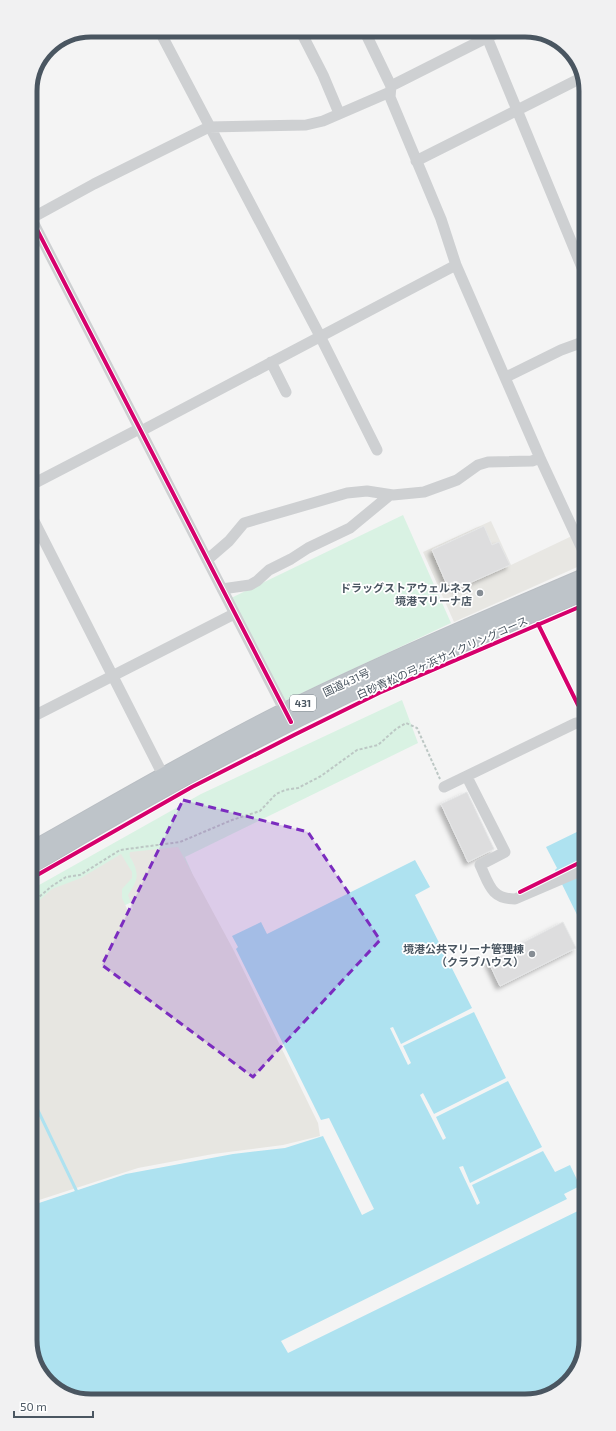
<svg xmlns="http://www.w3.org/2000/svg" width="616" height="1431" font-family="'Exo 2','Noto Sans JP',sans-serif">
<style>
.commercial{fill:#e8e7e3}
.green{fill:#d9f2e3}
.sand{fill:#e7e6e1}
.water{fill:#aee2f0}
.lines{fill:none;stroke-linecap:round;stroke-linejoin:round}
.stream{stroke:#aee2f0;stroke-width:3}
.building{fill:#ddddde;stroke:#e5e6e7;filter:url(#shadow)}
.highway-casing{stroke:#b9bec3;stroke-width:18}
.path{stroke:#bcc7c4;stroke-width:2;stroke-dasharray:3 2;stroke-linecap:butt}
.minor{stroke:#ced0d2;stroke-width:11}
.highway{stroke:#bec4c9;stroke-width:16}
.cycleway-casing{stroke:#fff;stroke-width:6}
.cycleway{stroke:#d6006c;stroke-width:4}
.marked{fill:#7b2cbf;fill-opacity:0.2;stroke:#7b2cbf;stroke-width:3;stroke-dasharray:8 5;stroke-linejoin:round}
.poi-dot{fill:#868d94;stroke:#fff;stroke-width:1.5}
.labels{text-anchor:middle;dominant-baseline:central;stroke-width:3.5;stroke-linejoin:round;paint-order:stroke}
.shield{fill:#fff;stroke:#808990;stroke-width:1}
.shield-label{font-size:10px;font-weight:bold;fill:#4a5661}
.poi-label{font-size:11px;font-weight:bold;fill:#4a5661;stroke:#fff;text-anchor:end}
.street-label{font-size:11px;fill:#4a5661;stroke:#fff}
.rim{fill:none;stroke:#4a5661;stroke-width:5}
</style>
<defs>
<filter id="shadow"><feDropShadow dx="-3.5" dy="3.5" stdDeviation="2" flood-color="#0004"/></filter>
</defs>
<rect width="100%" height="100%" fill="#f4f4f4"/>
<!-- commercial -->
<path class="commercial" d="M491,521l20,44 63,-30 10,21v8l-130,58 -31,-70z"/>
<!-- green -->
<path class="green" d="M403,515l48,108 -166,78 -54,-103z
M402,700l16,43 -233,114 7,16 -160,77v-61l169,-95z"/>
<!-- sand -->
<path class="sand" d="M178,847l56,104 84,172 2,13 -37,9 -70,9 -75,14 -105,34 -1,-295 20,-18 29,-11 40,-24 11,18v6l-10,11v9l6,13 5,-2 -5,-14c9,-14 12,-19 4,-35 -2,-3 -3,-4 -2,-8z"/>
<!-- water -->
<path class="water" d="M585,828v30l-9,4 9,19v50l-30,-61 2,-2 -11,-21z
M415,860l15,27 -15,8 57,113 -71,36 -8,-17 -3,1 18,37 3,-2 -8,-17 71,-34 32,66 -72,36 -11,-21 -3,2 23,45 3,-2 -10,-21 72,-36 34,66 -72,36 -7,-17 -4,1 18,38 3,-2 -8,-18 71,-34 12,21 15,-7 10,21 -16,8 3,5 -286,142 7,12 298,-146v133l-13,37 -29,21 -457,3 -33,-13 -21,-29v-154l93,-31 107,-20 52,-6 38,-12 39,79 12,-6 -45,-91 -8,2 -85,-171 2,-2 -6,-11 29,-14 6,12z"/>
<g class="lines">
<!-- stream -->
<path class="stream" d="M33,1100l45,94"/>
</g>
<!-- building -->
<path class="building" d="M484,526l8,19 7,-3 11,23 -54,24 -3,-7 -6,3 -15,-35z
M467,792l27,57 -26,13 -27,-58z
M563,922l13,26 -76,38 -12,-25z"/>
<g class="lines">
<!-- highway casing -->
<g class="highway-casing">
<path id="highway" d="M32,850c84,-47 167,-96 253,-139 98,-48 198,-91 299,-134
M32,865c102,-62 208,-119 316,-171 77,-36 157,-68 236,-102"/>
</g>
<!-- path -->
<path class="path" d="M32,903l20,-17 14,-9 14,-2 40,-25 60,-8 52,-22 28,-9 16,-17 9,-4 13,-2 23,-12 36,-26 21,-5 18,-16 10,-6 11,5 23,51"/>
<!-- minor -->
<path class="minor" d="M159,30l161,306 57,114
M300,30l23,45 16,38
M364,30l27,56 -1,11 51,122 15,46 84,193 44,95
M484,30l99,240
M391,86l111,-56
M416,161l167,-84
M30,216l258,501
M30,219l64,-35 115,-57 97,-2 17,-4 67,-29
M271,362l15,30
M506,377l55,-27 22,-8
M141,431l315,-166
M31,485l108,-56
M31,515l132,260
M207,560l22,-19 15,-18 103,-30 20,-2 26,4 31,-3 33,-12 21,-15 10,-3 44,-1 8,-3
M222,589l28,-4 7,-4 12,-11 22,-11 17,-11 42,-20 40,-33
M32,717l202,-103
M467,777l38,75 -25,13c9,19 11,34 35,34l70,-30
M444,787l132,-64 8,1"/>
<!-- highway -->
<use href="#highway" class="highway"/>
<!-- cycleway casing -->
<g class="cycleway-casing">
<path id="cycleway" d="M30,216l261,506
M538,624l40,81 6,7
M32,878l160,-91 102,-52 85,-42 205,-88
M520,892l65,-32"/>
</g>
<!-- cycleway -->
<use href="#cycleway" class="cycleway"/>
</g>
<!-- marked area -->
<path class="marked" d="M183,800l125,32 72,108 -127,137 -151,-112z"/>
<!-- markers -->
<g class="poi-dot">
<circle cx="480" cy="593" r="4"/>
<circle cx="532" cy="954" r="4"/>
</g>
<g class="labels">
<!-- shield labels -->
<rect class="shield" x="290" y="695" width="26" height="16" rx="3"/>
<g class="shield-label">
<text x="303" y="703">431</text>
</g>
<!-- poi labels -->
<g class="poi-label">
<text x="472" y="587">ドラッグストアウェルネス<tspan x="472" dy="13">境港マリーナ店</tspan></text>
<text x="524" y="948">境港公共マリーナ管理棟<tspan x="524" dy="13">（クラブハウス）</tspan></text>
</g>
<!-- street labels -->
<g class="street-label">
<text transform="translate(442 657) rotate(-24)">白砂青松の弓ヶ浜サイクリングコース</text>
<text transform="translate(346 682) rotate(-25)">国道431号</text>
</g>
</g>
<!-- crop -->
<path d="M0 0H616V1431H0ZM91 37H525A54 54 0 0 1 579 91V1340A54 54 0 0 1 525 1394H91A54 54 0 0 1 37 1340V91A54 54 0 0 1 91 37Z" fill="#f1f1f2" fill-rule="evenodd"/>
<path class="rim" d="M91 37H525A54 54 0 0 1 579 91V1340A54 54 0 0 1 525 1394H91A54 54 0 0 1 37 1340V91A54 54 0 0 1 91 37Z"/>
<!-- scale -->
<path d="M14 1411v6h79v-6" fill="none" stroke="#4a5661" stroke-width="2"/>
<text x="20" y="1411" font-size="12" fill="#4a5661" stroke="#ffffff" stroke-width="3" paint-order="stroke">50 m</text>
</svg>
